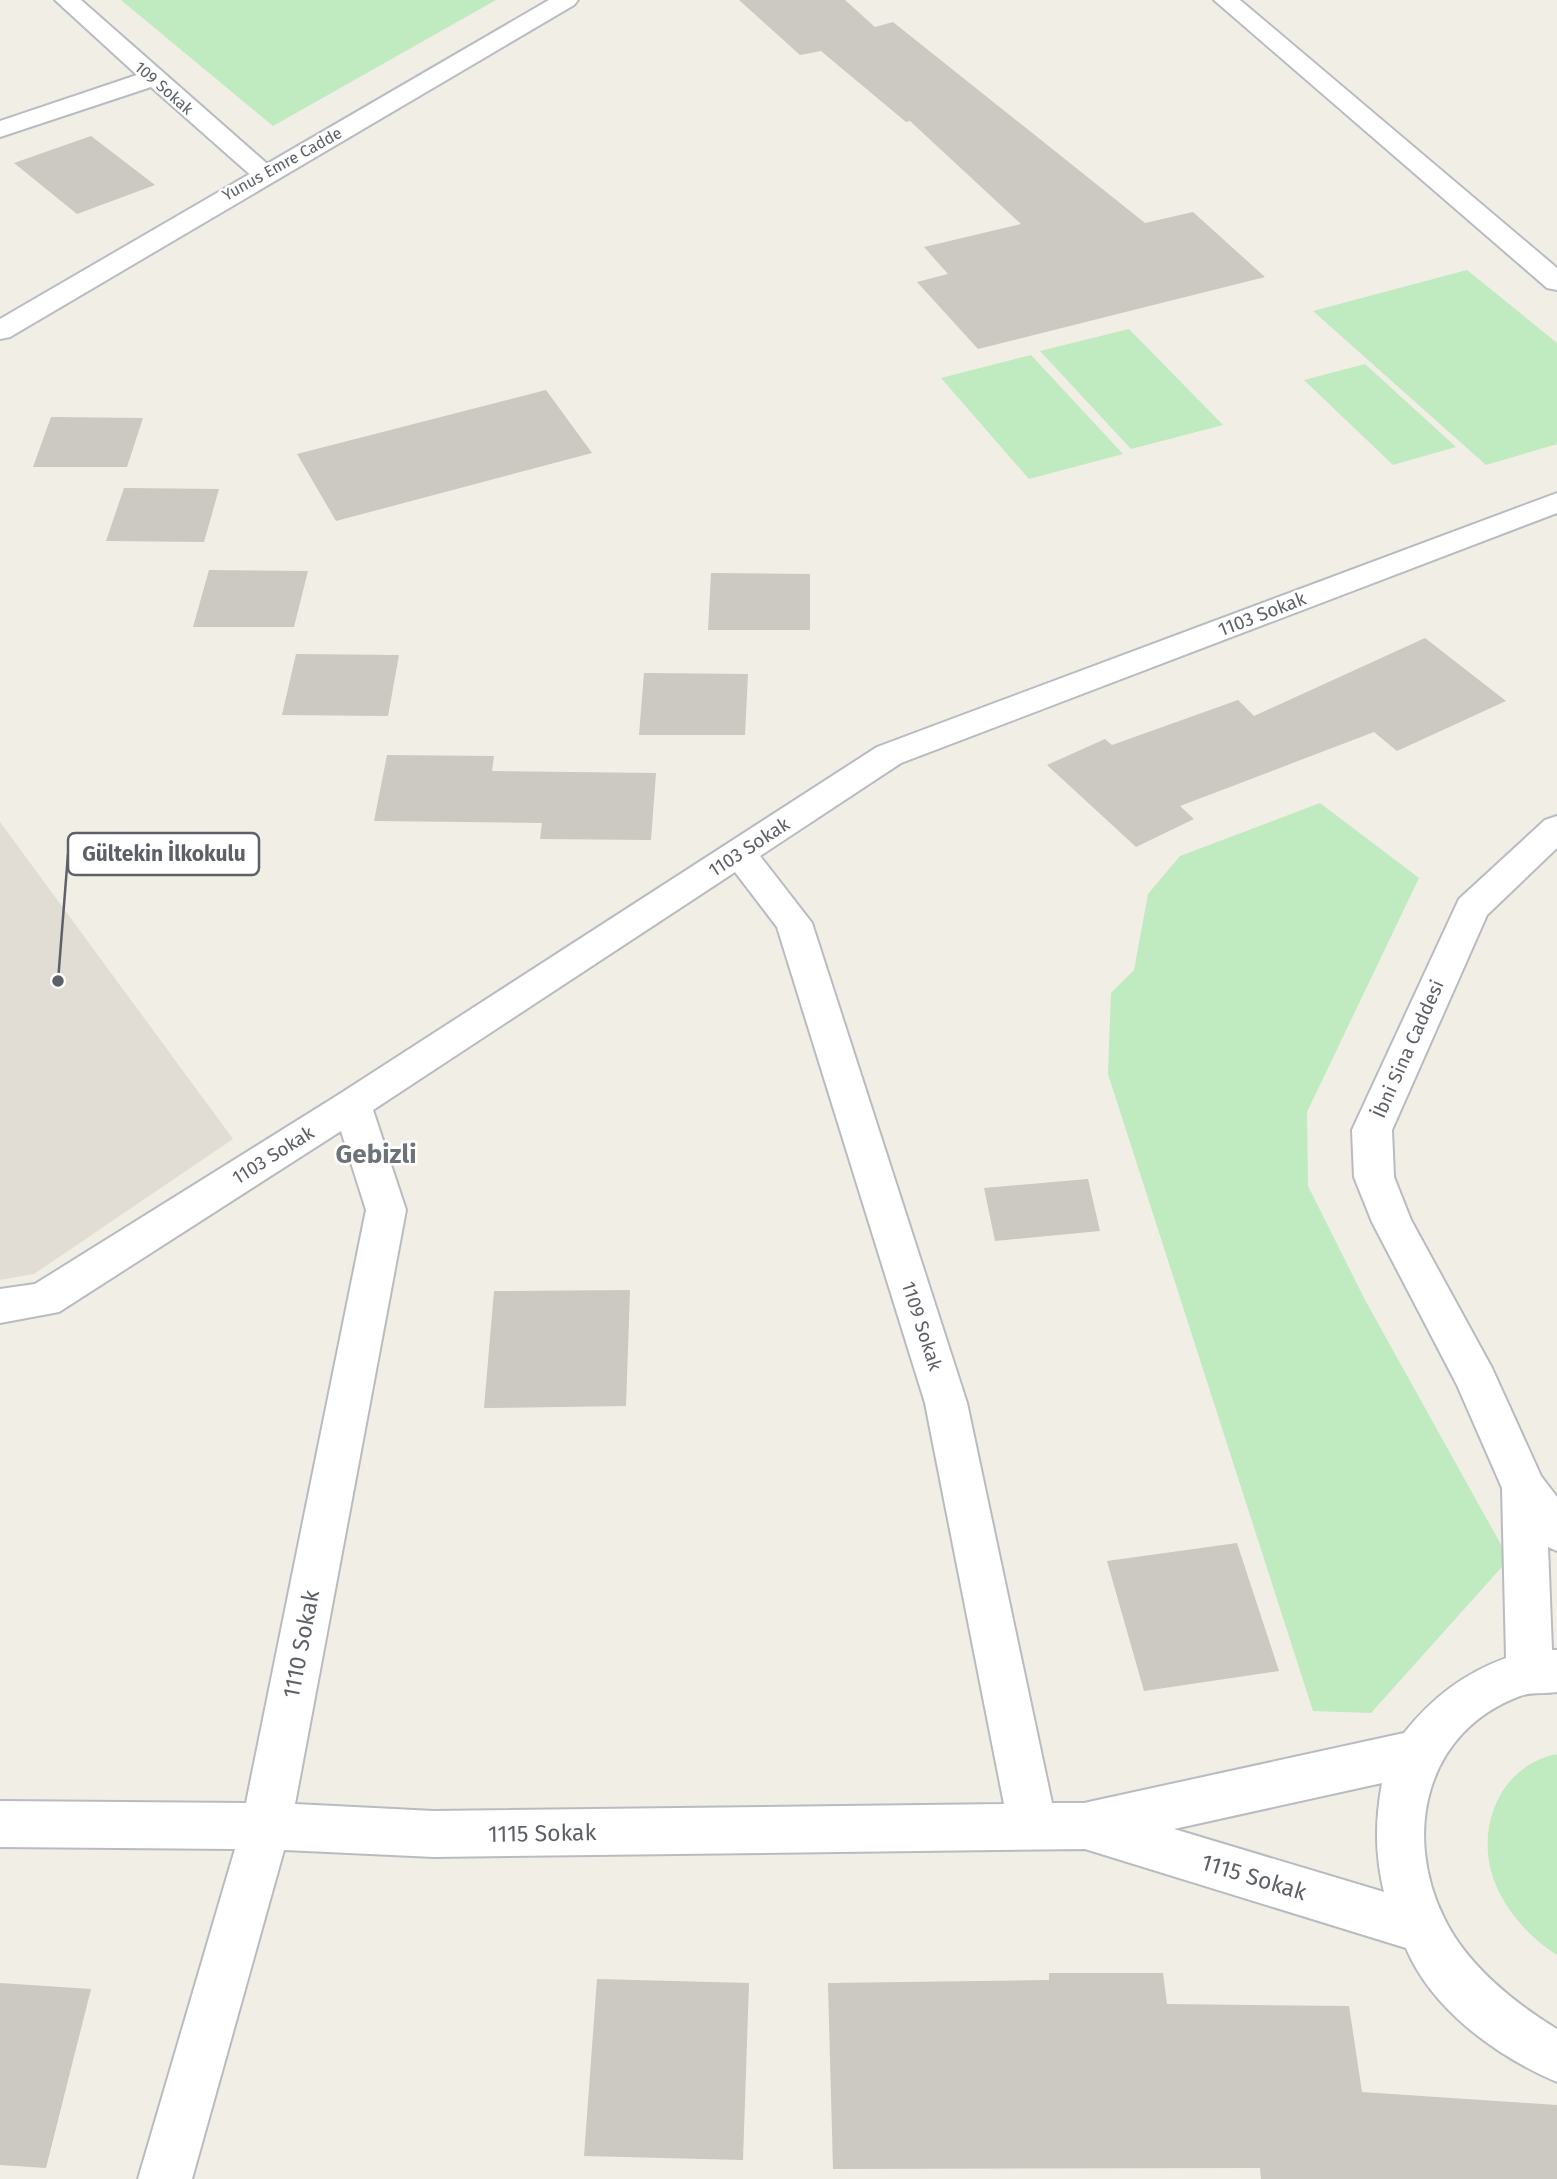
<svg xmlns="http://www.w3.org/2000/svg" width="1557" height="2179" font-family="'Fira Sans',sans-serif">
<style>
.education{fill:#e1ddd4}
.green{fill:#c0eac0}
.building{fill:#ccc8c2}
.lines{fill:none;stroke-linecap:round;stroke-linejoin:round}
.street-casing{stroke:#b8bbc0;stroke-width:4}
.secondary-casing{stroke:#b9bcc2;stroke-width:4}
.street{fill:#fff;fill-rule:evenodd}
.secondary{fill:#fff;fill-rule:evenodd}
.labels{text-anchor:middle;dominant-baseline:central;stroke-width:5;stroke-linejoin:round;paint-order:stroke}
.far-street-label{font-size:16px;fill:#5d6167;stroke:#fff}
.street-label{font-size:19px;fill:#5d6167;stroke:#fff}
.near-street-label{font-size:23px;fill:#5d6167;stroke:#fff}
.district-label{font-size:26px;font-weight:bold;fill:#6e7379;stroke:#fff}
.leader{fill:none;stroke:#5d6167;stroke-width:2.5}
.callout-dot{fill:#5d6167;stroke:#fff;stroke-width:2.5}
.callout{fill:#fff;stroke:#5d6167;stroke-width:2.5}
.callout-label{font-size:21px;text-anchor:middle;font-weight:bold;fill:#5d6167}
</style>
<rect width="100%" height="100%" fill="#f1eee5"/>
<!-- education -->
<path class="education" d="M0,822l233,317 -199,135 -34,6z"/>
<!-- green -->
<path class="green" d="M121,0h375l-223,126z
M1467,270l90,73v101l-71,21 -173,-154z
M1129,329l94,96 -92,24 -91,-98z
M1031,355l92,99 -94,25 -88,-101z
M1365,364l91,83 -63,18 -89,-85z
M1320,803l99,75 -112,234 1,74 57,114 144,259 -138,154 -58,-2 -205,-637 3,-81 23,-23 14,-76 32,-38z
M1557,1754v201c-29,-18 -57,-50 -66,-84 -13,-51 12,-106 66,-117z"/>
<!-- building -->
<path class="building" d="M739,0h106l30,27 18,-5 252,201 48,-11 72,65 -287,72 -61,-67 31,-8 -24,-27 97,-23 -111,-103 -4,1 -85,-71 -21,4z
M91,136l64,49 -78,29 -63,-51z
M546,390l46,63 -256,68 -39,-67z
M51,417l92,1 -16,49h-94z
M124,488l95,1 -15,53 -98,-1z
M209,570l99,1 -14,56h-101z
M711,573l99,1v56h-102z
M1425,638l81,63 -109,50 -23,-19 -194,74 14,13 -58,28 -89,-82 58,-26 7,6 126,-45 16,16z
M296,654l103,1 -11,61 -106,-1z
M644,673l104,1 -3,61h-106z
M387,755l107,1 -2,15 164,2 -5,67 -111,-1 2,-16 -168,-2z
M1088,1179l12,52 -105,10 -11,-53z
M630,1290l-4,116 -142,2 10,-117z
M1237,1543l42,128 -135,20 -37,-130z
M1049,1973h114l4,31 182,2 13,86 195,13v74h-296l-1,-11 -427,1 -5,-186 221,-3z
M597,1979l152,4 -6,177 -159,-4z
M0,1983l91,6 -45,179 -46,-3z"/>
<g class="lines">
<!-- street casing -->
<g class="street-casing">
<path id="street" d="M55,0h26l191,168 4,5 -4,5h-18l-103,-91 -151,50v-16l137,-46z
M1214,0h26l317,268v22l-10,-2z
M1557,493v20l-656,250 -141,93 52,67 155,480 85,400h32l320,-70c29,-36 59,-59 102,-75l-4,-170 -45,-103 -85,-163 -18,-45 -2,-47 107,-231 86,-79 12,-4v32l-70,67 -95,215 2,47 17,43 81,148 49,108 16,21v54l-9,-4 4,103h5v42c-12,2 -26,0 -37,4 -94,35 -118,137 -76,222 22,46 70,85 113,111v53c-59,-25 -125,-72 -151,-134l-321,-99 -651,8 -150,-7 -92,329h-54l97,-330 -235,-2v-46l246,2 120,-593 -25,-79 -282,181 -59,11v-34l35,-5 303,-189 539,-348zM735,872l42,55 148,476 79,401 -570,7 -139,-7 111,-594 -33,-100zM1382,1783c-7,39 -7,71 2,109l-210,-63z"/>
</g>
<!-- secondary casing -->
<g class="secondary-casing">
<path id="secondary" d="M549,0h29l-4,5 -564,332 -10,2v-20z"/>
</g>
<!-- street -->
<use href="#street" class="street"/>
<!-- secondary -->
<use href="#secondary" class="secondary"/>
</g>
<g class="labels">
<!-- far-street labels -->
<g class="far-street-label">
<text transform="translate(164 88) rotate(41)">109 Sokak</text>
<text transform="translate(282 164) rotate(-29)">Yunus Emre Cadde</text>
</g>
<!-- street labels -->
<g class="street-label">
<text transform="translate(1262 614) rotate(-21)">1103 Sokak</text>
<text transform="translate(749 847) rotate(-33)">1103 Sokak</text>
<text transform="translate(1408 1049) rotate(-66)">İbni Sina Caddesi</text>
<text transform="translate(273 1155) rotate(-32)">1103 Sokak</text>
<text transform="translate(922 1326) rotate(72)">1109 Sokak</text>
</g>
<!-- near-street labels -->
<g class="near-street-label">
<text transform="translate(301 1644) rotate(-79)">1110 Sokak</text>
<text transform="translate(542 1833) rotate(-1)">1115 Sokak</text>
<text transform="translate(1254 1877) rotate(17)">1115 Sokak</text>
</g>
<!-- district labels -->
<g class="district-label">
<text x="376" y="1154">Gebizli</text>
</g>
</g>
<!-- callouts -->
<path class="leader" d="M58 981L68 854"/>
<circle class="callout-dot" cx="58" cy="981" r="7"/>
<rect class="callout" x="68" y="833" width="191" height="42" rx="7"/>
<g class="callout-label">
<text x="164" y="861">Gültekin İlkokulu</text>
</g>
</svg>
